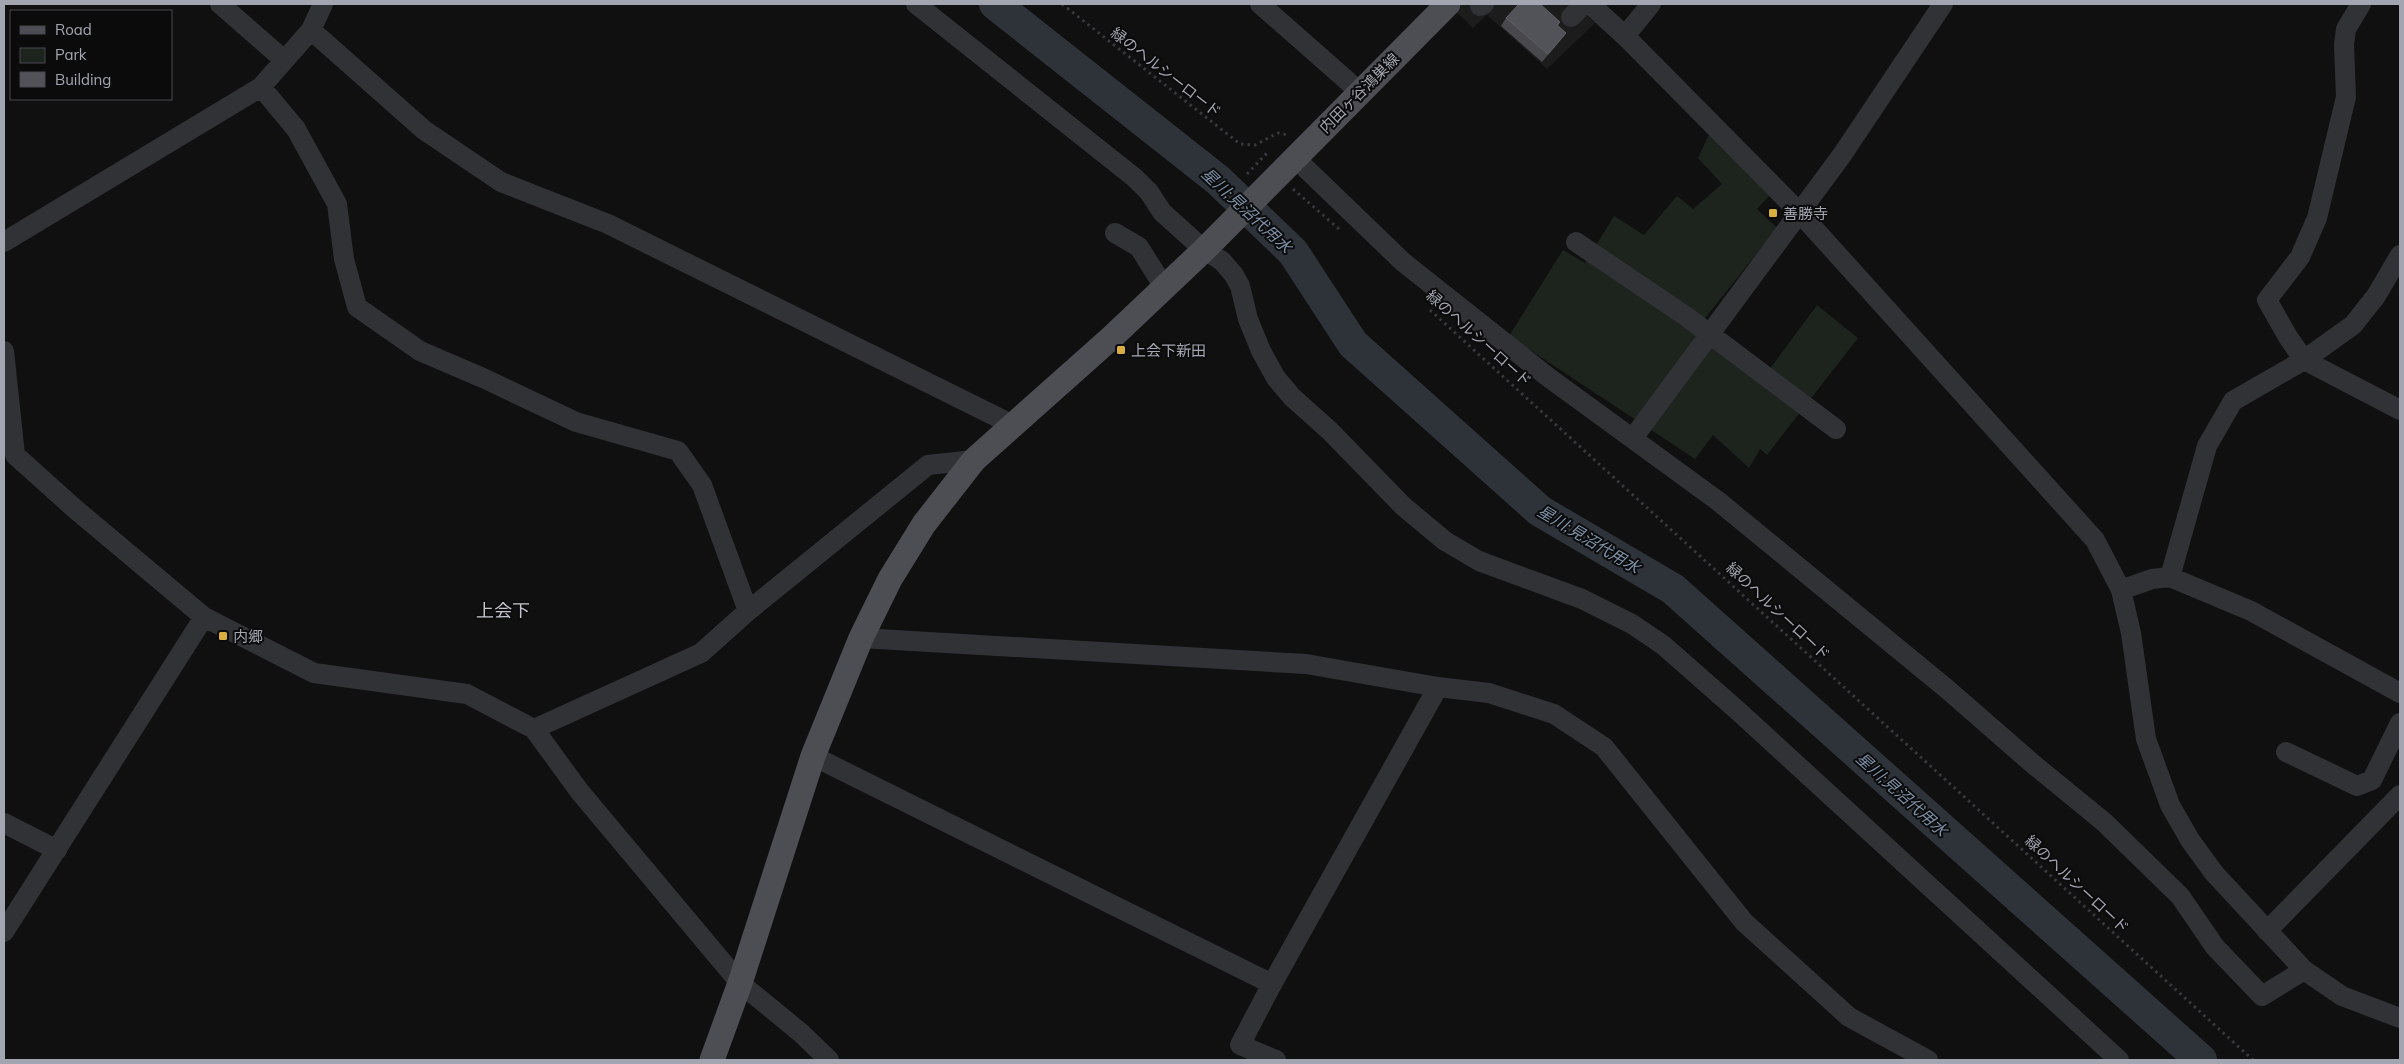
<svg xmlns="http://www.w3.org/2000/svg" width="2404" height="1064" font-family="Mulish,'Noto Sans JP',sans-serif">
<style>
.built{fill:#1c1c1d}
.green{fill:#1d231d}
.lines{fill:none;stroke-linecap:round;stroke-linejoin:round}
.river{stroke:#2d3339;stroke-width:32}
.path{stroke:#37383c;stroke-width:3;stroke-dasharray:2.5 4;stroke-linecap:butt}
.minor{stroke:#313235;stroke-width:20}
.major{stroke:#4d4e54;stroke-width:25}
.wall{fill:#49494d}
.shaded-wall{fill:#2e2e31}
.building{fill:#525358;stroke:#5f6066}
.poi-dot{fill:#d8ae40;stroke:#0b0b0c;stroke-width:2}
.labels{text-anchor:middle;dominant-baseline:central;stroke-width:4;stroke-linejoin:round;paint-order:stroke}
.street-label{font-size:15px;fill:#a3a6b0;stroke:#0b0b0c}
.poi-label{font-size:15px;fill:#a3a6b0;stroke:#0b0b0c;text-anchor:start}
.water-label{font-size:16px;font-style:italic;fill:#7d91a7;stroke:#0b0b0c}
.quarter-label{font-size:18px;fill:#c3c5cc;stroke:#0b0b0c}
</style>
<rect width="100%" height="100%" fill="#101011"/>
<!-- built -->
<path class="built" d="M1462,4h112l21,19 -48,46 -60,-54 -14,13 -18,-17z"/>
<!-- green -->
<path class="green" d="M1710,132l60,63 -13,14 20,19 -75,94 67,48 48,-65 41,33 -91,117 -7,-6 -11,19 -36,-33 -18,24 -186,-123 54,-86 22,13 29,-47 30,19 33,-39 16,13 29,-25 -24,-26z"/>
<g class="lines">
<!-- river -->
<path class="river" d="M995,4l223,176 75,72 60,92 187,167 133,78 528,471"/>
<!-- path -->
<path class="path" d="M1062,4l178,140 15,1 23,-12 10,2
M1247,174l20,-21
M1293,189l46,40
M1430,310l823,750"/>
<!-- minor -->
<path class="minor" d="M220,4l64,56
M916,4l219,174 14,14 13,20 42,38 18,11 12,14 6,11 8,33 13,32 15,27 16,19 38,34 73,75 42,35 34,20 103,38 50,25 31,21 74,65 382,350
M1260,4l100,88
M1590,4l35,32 174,176 296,328 26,50 10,43 15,106 24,66 20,35 24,33 90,97 38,26 58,22
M2361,4l-15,25 -2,16 2,52 -29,121 -17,39 -33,43 21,37 16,23 96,50
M1480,6l4,-2
M1571,17l13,-13
M311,30l113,100 77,52 107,42 405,201
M1625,36l26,-32
M261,87l35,42 41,75 7,55 13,48 63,44 63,27 93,44 102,29 24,34 46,126
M1295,158l108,104 145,115 170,124 229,188 86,75 71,58 76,74 35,51 47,49 42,-26
M1115,233l24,14 25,40
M4,242l257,-155 50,-57 12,-26
M1576,242l111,75 149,112
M4,351l11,104 59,53 130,109 110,56 153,21 67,35 46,63 160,191 61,50 28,27
M1633,438l209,-283 101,-151
M2170,577l37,-131 26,-45 71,-41 49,-35 23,-29 24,-41
M2121,590l31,-11 18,-2 81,34 149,82
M861,638l445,26 132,23 51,6 65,21 50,33 140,175 105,95 79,43
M534,729l167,-76 47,-42 180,-146 46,-5
M2286,752l71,34 15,-6 28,-57
M813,756l459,228
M4,823l53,27
M2267,931l133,-136
M4,932l200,-315
M1276,1060l-36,-15 32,-61 166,-297"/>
<!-- major -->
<path class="major" d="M712,1060l28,-77 73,-227 48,-118 29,-59 34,-55 50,-64 137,-122 93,-88 244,-246"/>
</g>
<!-- wall -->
<path class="wall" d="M1506,18l54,4 -2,4 8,7 -6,8 -18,21 -41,-36z"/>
<!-- shaded-wall -->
<path class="shaded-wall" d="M1566,33l-6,8 -18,21 6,-8z"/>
<!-- building -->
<path class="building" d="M1519,4h21l20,18 -3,3 9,8 -18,21 -42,-36z"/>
<!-- markers -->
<g class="poi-dot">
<rect x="1768" y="208" width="10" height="10" rx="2.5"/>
<rect x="1116" y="345" width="10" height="10" rx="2.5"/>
<rect x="218" y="631" width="10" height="10" rx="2.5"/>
</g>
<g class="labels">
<!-- street labels -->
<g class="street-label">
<text transform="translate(1166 72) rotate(38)">緑のヘルシーロード</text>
<text transform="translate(1359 93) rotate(-45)">内田ヶ谷鴻巣線</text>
<text transform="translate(1479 338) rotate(42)">緑のヘルシーロード</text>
<text transform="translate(1778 611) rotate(43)">緑のヘルシーロード</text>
<text transform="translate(2077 884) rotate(43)">緑のヘルシーロード</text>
</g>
<!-- poi labels -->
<g class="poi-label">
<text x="1783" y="213">善勝寺</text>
<text x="1131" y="350">上会下新田</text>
<text x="233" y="636">内郷</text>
</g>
<!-- water labels -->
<g class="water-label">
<text transform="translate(1247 210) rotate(43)">星川;見沼代用水</text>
<text transform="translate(1589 539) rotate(31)">星川;見沼代用水</text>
<text transform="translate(1902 794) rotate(42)">星川;見沼代用水</text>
</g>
<!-- quarter labels -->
<g class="quarter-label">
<text x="503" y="610">上会下</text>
</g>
</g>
<!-- border -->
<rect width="2404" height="1064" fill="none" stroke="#a3a6b0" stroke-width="10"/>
<!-- legend -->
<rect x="10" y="10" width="162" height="90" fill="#0b0b0c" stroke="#48494e"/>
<rect x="20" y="26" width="25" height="8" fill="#4d4e54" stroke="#48494e"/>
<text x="55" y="35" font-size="15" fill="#a3a6b0">Road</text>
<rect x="20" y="48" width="25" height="15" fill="#1d231d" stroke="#48494e"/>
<text x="55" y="60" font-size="15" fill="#a3a6b0">Park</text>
<rect x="20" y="72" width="25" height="15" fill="#525358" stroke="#48494e"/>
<text x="55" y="85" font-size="15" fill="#a3a6b0">Building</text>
</svg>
